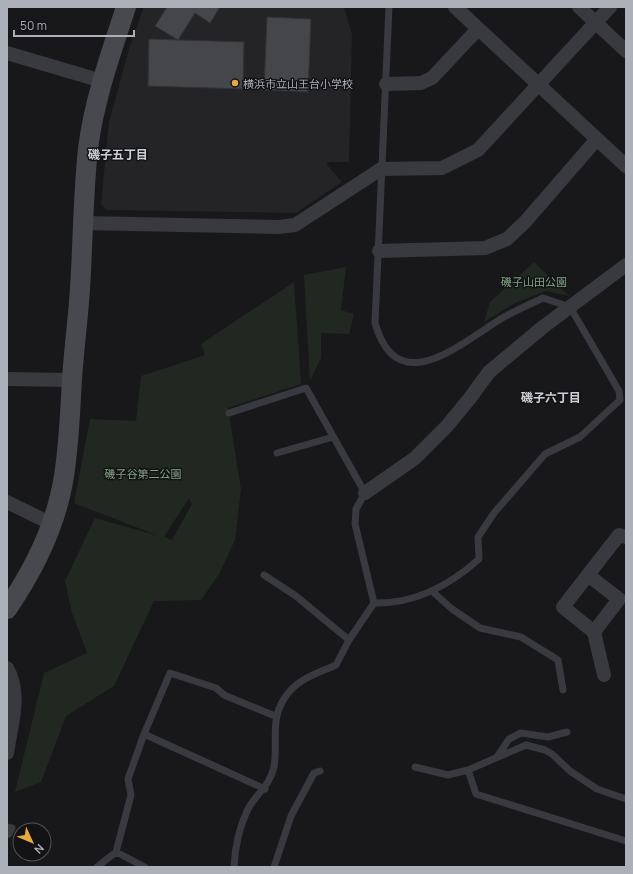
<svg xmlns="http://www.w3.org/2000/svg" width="633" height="874" font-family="Manrope,'Noto Sans JP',sans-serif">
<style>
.built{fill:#242427}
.green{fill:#202821;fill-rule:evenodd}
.building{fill:#45464a;stroke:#323236}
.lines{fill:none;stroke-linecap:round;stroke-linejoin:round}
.lane{stroke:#393a3f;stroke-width:7}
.street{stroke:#393a3f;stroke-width:14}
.secondary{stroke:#47494f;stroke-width:20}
.poi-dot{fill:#e8a842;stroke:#131315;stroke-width:1.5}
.labels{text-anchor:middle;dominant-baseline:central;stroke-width:3;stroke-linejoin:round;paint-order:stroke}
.poi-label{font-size:11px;fill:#abb0b9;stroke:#131315;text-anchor:start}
.park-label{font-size:11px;fill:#83a383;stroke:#131315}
.neighbourhood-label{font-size:12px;font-weight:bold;fill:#cccfd5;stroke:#131315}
</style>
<rect width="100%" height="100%" fill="#18181a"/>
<!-- built -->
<path class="built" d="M144,7h200l8,28 -3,127h-21l-1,3 15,17 -46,31 -190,-3 -5,-6 8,-82 21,-77z"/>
<!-- green -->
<path class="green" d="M534,262l35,34 -23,-5 -31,12 -31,19 6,-20z
M346,267l-5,43 13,4 -5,20 -28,-1v25l-11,23 -6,-106z
M294,282l7,102 -73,24 13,81 -6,51 -16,34 -18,26 -47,1 -40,85 -48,30 -25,66 -26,10 29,-119 43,-20 -15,-40 -7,-32 30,-63 64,18 -85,-33 16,-84 46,2 5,-45 64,-21 -4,-11zM189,498l3,6 -20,36 -8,-3z"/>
<!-- building -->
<path class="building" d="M167,7h53l-10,16 -15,-10 -17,27 -23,-14z
M267,17l44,2 -3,73 -44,-2z
M149,39l95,3 -1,47 -95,-3z"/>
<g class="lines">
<!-- lane -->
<path class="lane" d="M229,413l77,-25 59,105 -9,16 -1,15 19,79
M277,453l56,-16
M264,575l32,21 53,44
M433,592l19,17 28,19 41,9 37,23 5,30
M144,734l121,55
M497,757l12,-18 12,-6 27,4 19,-5
M415,767l33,8 20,-5 8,24 150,47
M468,770l58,-25 19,5 7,4 18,17 27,18 29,10
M7,827l5,1 -3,6
M116,852l15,-57 -3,-16 16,-45 26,-61 46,15 8,7 51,21
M97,867l19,-15 29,15
M234,867c1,-19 5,-39 13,-56 7,-16 23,-24 27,-44 4,-23 -4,-47 10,-68 12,-20 32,-25 52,-34l13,-25 25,-37c41,1 75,-17 105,-44l-1,-22 16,-24 51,-59 35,-17 40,-37 -1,-9 -49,-84 -27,-9c-13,6 -26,12 -39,19 -41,24 -106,86 -129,6l14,-316
M274,867l17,-51 23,-43 6,-2"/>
<!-- street -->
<path class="street" d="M455,7l171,159
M579,7l47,44
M7,53l95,28
M386,84l35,-1 11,-5 46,-49
M83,223l195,4 17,-2 86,-56 61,-1 36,-18 132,-143
M379,251l106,-3 22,-9 18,-17 72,-83
M7,379l65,1
M365,493l50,-35 32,-32 23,-28 19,-26 54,-45 83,-62
M7,502l45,22
M588,575l31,24 -25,33
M7,668c15,26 4,57 0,85
M604,675l-10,-43 -31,-25 56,-72 7,2"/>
<!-- secondary -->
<path class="secondary" d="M7,609c26,-38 48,-82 56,-127 6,-34 7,-69 9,-103 2,-30 6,-60 8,-90 3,-47 3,-94 8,-140 6,-49 23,-96 38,-142"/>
</g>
<!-- markers -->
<circle class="poi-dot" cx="235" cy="83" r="4"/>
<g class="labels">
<!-- poi labels -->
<g class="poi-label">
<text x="243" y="83">横浜市立山王台小学校</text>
</g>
<!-- park labels -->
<g class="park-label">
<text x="534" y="281">磯子山田公園</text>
<text x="143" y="473">磯子谷第二公園</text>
</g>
<!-- neighbourhood labels -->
<g class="neighbourhood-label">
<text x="118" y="154">磯子五丁目</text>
<text x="551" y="397">磯子六丁目</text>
</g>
</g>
<!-- border -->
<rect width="633" height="874" fill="none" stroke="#abb0b9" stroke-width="16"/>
<!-- north arrow -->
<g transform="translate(32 842) rotate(134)"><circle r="19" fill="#131315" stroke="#505257"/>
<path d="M0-3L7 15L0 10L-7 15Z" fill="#e8a842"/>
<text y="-6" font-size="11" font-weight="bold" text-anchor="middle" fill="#abb0b9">N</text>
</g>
<!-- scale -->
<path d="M14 30v6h120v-6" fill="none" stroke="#abb0b9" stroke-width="2"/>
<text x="20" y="30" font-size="12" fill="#abb0b9" stroke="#131315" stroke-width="3" paint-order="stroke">50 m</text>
</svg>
